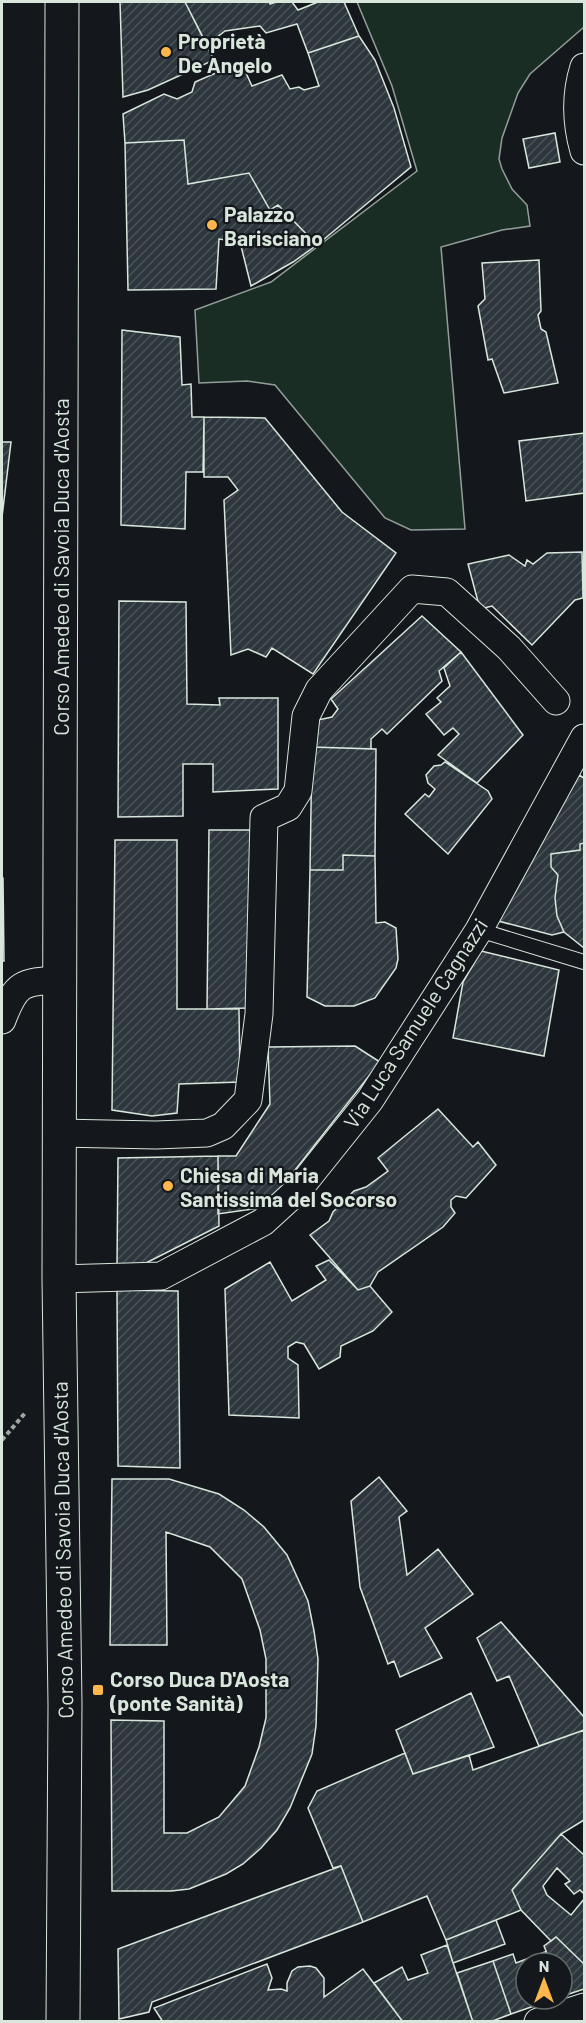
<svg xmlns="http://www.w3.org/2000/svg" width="586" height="2023" font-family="Barlow,sans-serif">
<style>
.grass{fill:#1a2d24;stroke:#939e99;stroke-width:1.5}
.building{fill:url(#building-hatch);stroke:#d8e6dc;stroke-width:1.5}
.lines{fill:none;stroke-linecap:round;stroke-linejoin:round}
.lane-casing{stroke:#d8e6dc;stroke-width:16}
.street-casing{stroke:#d8e6dc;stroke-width:29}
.primary-casing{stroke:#d8e6dc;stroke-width:35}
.path{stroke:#9da8a2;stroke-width:4;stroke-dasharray:4.5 3;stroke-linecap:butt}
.lane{stroke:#14181c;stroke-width:14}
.street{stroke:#14181c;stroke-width:27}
.primary{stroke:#14181c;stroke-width:33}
.poi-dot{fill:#ffb74d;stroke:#14181c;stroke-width:2}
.labels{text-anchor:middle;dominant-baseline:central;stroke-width:4.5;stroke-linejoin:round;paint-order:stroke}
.poi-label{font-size:21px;font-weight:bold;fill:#d8e6dc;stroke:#14181c;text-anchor:start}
.street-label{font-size:21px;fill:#d8e6dc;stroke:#14181c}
</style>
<defs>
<pattern id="building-hatch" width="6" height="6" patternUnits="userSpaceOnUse" patternTransform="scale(1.5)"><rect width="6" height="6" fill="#2c363c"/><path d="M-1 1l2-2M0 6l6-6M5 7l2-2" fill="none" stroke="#4a5358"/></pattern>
</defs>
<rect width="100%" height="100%" fill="#14181c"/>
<!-- grass -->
<path class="grass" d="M357,2h227v25l-54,47 -12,19 -16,45 -3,21 3,10 10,20 15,16 3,21 -28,4 -61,17 24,282 -54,1 -26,-12 -110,-133 -28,-4 -48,2 -4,-73 76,-28 146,-111 -25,-85z"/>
<!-- building -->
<path class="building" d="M120,2h65l29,58 -66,30 -25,7z
M185,2h84l1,2 6,-2h16l6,8 20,-8h26l15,34 -51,17 -11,-29 -31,9 -6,-7 -35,5 -18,14z
M359,36l16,24 19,48 17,59 -94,78 -39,-40 -8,5 -21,-37 -61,11 -4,-44 -59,3 -2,-29 41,-20 13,5 15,-7 3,-10 46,-20 11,24 30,-11 8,14 9,-2 5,3 15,-4 -11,-33z
M555,133l5,29 -31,6 -6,-29z
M184,140l4,44 61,-11 21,37 8,-5 39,40 -24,17 -42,24 -11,-44 -21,-3 -3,50 -88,1 -3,-147z
M539,260l2,51 -3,4 3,14 5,3 12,51 -54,10 -12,-34 -4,1 -10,-54 7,-7 -3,-36z
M122,330l58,7 2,48 9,-1 1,33h12l-1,55h-17l-1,57 -64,-4z
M204,417l61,1 77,94 54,41 -83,121 -41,-26 -6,9 -18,-8 -17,6 -7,-155 14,-10 -10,-13h-24z
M584,433v60l-58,8 -7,-60z
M2,442h9l-9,75z
M582,552l1,46 -8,2 -43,45 -40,-39 -12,3 -12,-45 41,-9 16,11 2,-6 6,4 14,-11z
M119,601l67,1 1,102 33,1 -1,-7h59v91l-65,3v-28h-30v52l-65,1z
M422,616l39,36 -22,19 3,10 -55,53 -5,-5 -11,10v10l-59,-2 1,-26 19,-4 6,-8 -7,-10z
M461,652l62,83 -46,48 -39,-28 21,-21 -6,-6 -9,7 -18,-21 15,-12 -4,-4 13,-12 -6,-18z
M312,747l64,2 -1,107 -32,-1v15h-33z
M445,762l43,29 4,8 -44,55 -43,-40 20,-20 4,3 6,-8 -7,-6 -2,-8 8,-9 7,-1z
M579,775l5,3v65l-4,1v6l-29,4v13l7,8 -3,23 2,18 7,16 -12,3 -54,-14z
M209,830h42l-3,178 -41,1z
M115,840h62v169h62l1,73 -61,2 -2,29 -25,3 -40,-6z
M584,843v105l-20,-16 -7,-16 -2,-18 3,-23 -7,-8v-13l29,-4v-6z
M343,855l32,1 1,67 9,-1 11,6 2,31 -2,9 -21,30 -21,8h-29l-18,-9 3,-127h33z
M2,877l1,1 1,83h-2z
M481,951l78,19 -15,86 -91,-18 10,-56z
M355,1046l25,16 -114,145 -48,7v-58h18l34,-52 -2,-57z
M438,1109l35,38 5,-5 18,23 -30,33 -10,-2 -5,4v7l4,6 -12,14 -65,45 -8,14 -12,4 -48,-55 19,-14 4,-9 21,-21 12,-4 22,-16 -10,-13z
M218,1156l1,70 -77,39 -25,1 1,-108z
M329,1260l29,30 12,-4 22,26 -19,19 -32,15 -1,11 -21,12 -15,-25 -8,-2 -8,5v11l10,7 1,53 -70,-3 -4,-126 45,-27 22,39 34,-21 -10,-14z
M117,1290l61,1 2,177 -62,-2z
M379,1477l28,34 -8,6 8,58 31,-26 35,45 -48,34 17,30 -42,19 -6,-16 -6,3 -28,-77 -9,-86z
M112,1479h57l50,15 25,16 20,17 23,28 21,46 6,30 4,28 -2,67 -4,28 -22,54 -13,22 -16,18 -18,16 -17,10 -37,15 -18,2h-59l-1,-171 53,1v112h23l32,-16 26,-31 14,-39 7,-29v-59l-6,-29 -18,-51 -32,-32 -44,-15 1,113h-57z
M501,1622l83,95v13l-45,16 -30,-70 -12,5 -20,-43z
M471,1693l23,54 -81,27 -17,-44z
M584,1730v90l-23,14 -49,56 9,20 -75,30 -19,-44 -64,26 -22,-56 -8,2 -25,-60 9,-17 88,-38 8,21 56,-19 4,15z
M561,1834l23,21v39l-4,-4 -6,4 -9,-10 5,-3 -13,-13 -14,18 4,9 24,20 13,-16v65l-28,-27 -5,4 -30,-31 -9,-20z
M341,1866l22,56 -211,80 -3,10 -30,7 -1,-70z
M496,1920l9,24 -52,19 -7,-23z
M556,1937l28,27v25l-18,6 -4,-9v-23h-11l-7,-17z
M447,1945l26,77h-70l-29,-39 28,-16 6,13 20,-7 -7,-18z
M545,1952l6,11h-25v36h28l-43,15 -18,-53 20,-7 3,9z
M493,1961l18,53 -21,8h-17l-16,-49z
M267,1964l5,14 -4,12 13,-1 6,2v-8l5,-12 6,-4 12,-1 6,2 8,10v19l39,-28 40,53h-240l-9,-14z"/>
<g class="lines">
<!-- lane casing -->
<g class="lane-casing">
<path id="lane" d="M479,930l105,32"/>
</g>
<!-- street casing -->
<g class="street-casing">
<path id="street" d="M584,67c-9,28 -8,56 0,84
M2,1020c14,-37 19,-38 57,-40
M59,1133l97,2 51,-2 16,-7 25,-26 11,-86 5,-196 24,-11 10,-16 8,-75 13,-26 93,-101 35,3 62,56 47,53
M59,1279l102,-3 102,-54 35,-32 72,-90 45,-70 64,-100 105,-192
M538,2022l46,-15"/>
</g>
<!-- primary casing -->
<g class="primary-casing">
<path id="primary" d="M62,2l-3,1277 6,426 -2,317"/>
</g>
<!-- path -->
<path class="path" d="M2,1440l24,-28"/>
<!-- lane -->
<use href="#lane" class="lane"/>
<!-- street -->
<use href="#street" class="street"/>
<!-- primary -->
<use href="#primary" class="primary"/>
</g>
<!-- markers -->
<g class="poi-dot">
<circle cx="166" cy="52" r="6"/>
<circle cx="212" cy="225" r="6"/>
<circle cx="168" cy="1186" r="6"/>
<rect x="92" y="1684" width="12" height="12" rx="3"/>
</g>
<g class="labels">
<!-- poi labels -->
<g class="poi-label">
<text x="178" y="40">Proprietà<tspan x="178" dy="24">De Angelo</tspan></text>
<text x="224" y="213">Palazzo<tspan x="224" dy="24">Barisciano</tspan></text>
<text x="180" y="1174">Chiesa di Maria<tspan x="180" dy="24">Santissima del Socorso</tspan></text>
<text x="110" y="1678">Corso Duca D'Aosta<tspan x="110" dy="24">(ponte Sanità)</tspan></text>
</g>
<!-- street labels -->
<g class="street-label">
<text transform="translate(60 567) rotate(-90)">Corso Amedeo di Savoia Duca d'Aosta</text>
<text transform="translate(415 1023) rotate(-57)">Via Luca Samuele Cagnazzi</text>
<text transform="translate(62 1550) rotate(-91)">Corso Amedeo di Savoia Duca d'Aosta</text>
</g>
</g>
<!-- border -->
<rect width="586" height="2023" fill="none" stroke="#d8e6dc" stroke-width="6"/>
<!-- north arrow -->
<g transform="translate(544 1981)"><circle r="28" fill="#14181c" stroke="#626a69" stroke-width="1.5"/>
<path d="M0-4.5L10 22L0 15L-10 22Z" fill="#ffb74d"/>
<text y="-9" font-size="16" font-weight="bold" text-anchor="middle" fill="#d8e6dc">N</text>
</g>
</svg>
